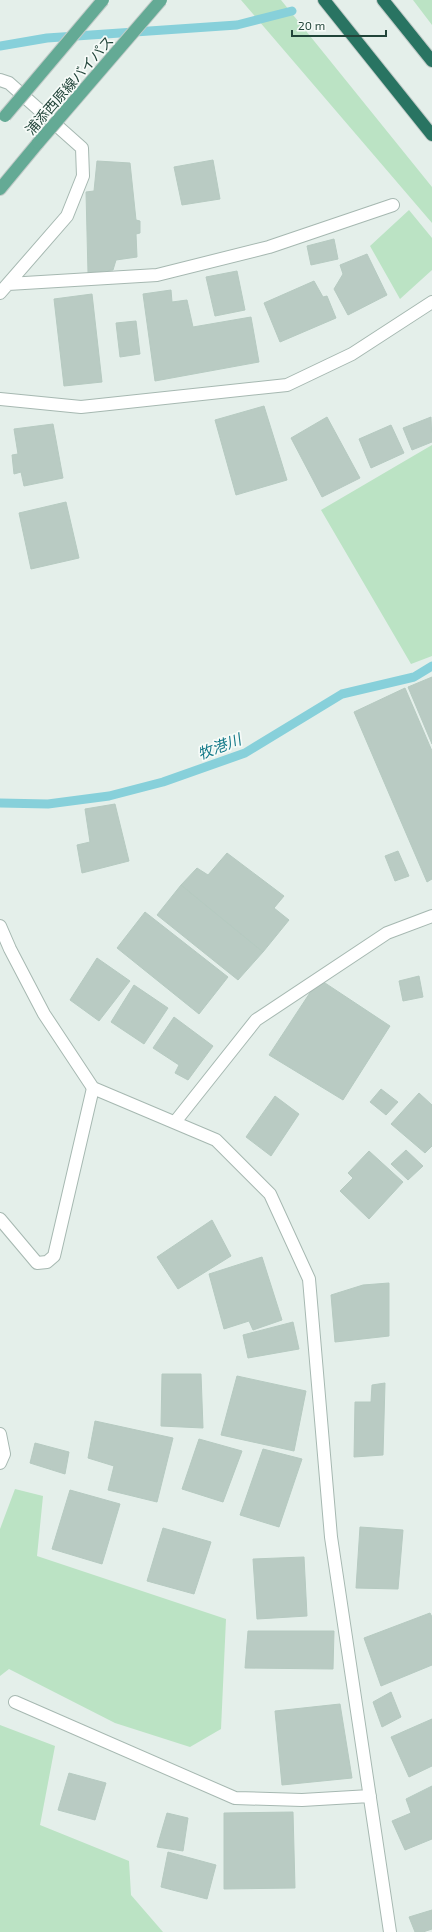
<svg xmlns="http://www.w3.org/2000/svg" width="432" height="1932" font-family="'Exo 2','Noto Sans JP',sans-serif">
<style>
.green{fill:#bbe3c4}
.lines{fill:none;stroke-linecap:round;stroke-linejoin:round}
.stream{stroke:#87d0da;stroke-width:9}
.building{fill:#b9cbc3;stroke:#b6cac1}
.lane-casing{stroke:#a6b8b1;stroke-width:14}
.street-casing{stroke:#a6b8b1;stroke-width:14}
.primary-casing{stroke:#c1cbc8;stroke-width:14}
.highway-casing{stroke:#c1cbc8;stroke-width:14}
.lane{stroke:#fff;stroke-width:12}
.street{stroke:#fff;stroke-width:12}
.primary{stroke:#64aa95;stroke-width:12}
.highway{stroke:#297462;stroke-width:12}
.primary-bridge-casing{stroke:#c1cbc8;stroke-width:14;stroke-linecap:butt}
.primary-bridge{stroke:#64aa95;stroke-width:12}
.labels{text-anchor:middle;dominant-baseline:central;stroke-width:3.5;stroke-linejoin:round;paint-order:stroke}
.street-label{font-size:14px;fill:#214439;stroke:#f6fbf8}
.water-label{font-size:15px;font-style:italic;fill:#137988;stroke:#f6fbf8}
</style>
<rect width="100%" height="100%" fill="#e4efea"/>
<!-- green -->
<path class="green" d="M241,0h40l151,187v36z
M413,0h19v25z
M409,210l23,28v32l-32,29 -30,-53z
M432,445v211l-21,8 -90,-154z
M15,1489l28,7 -6,60 189,63 -5,110 -31,18 -75,-24 -106,-54 -9,7v-147z
M0,1725l55,21 -15,79 89,36 2,34 32,37h-163z"/>
<g class="lines">
<!-- stream -->
<path class="stream" d="M0,46l47,-8 190,-13 55,-14
M0,803l48,1 61,-8 54,-14 82,-29 97,-59 72,-17 18,-11"/>
</g>
<!-- building -->
<path class="building" d="M213,160l7,39 -38,6 -8,-38z
M97,161l33,2 6,57 4,1v12l-4,1 1,23 -21,3 -3,10 -25,3 -2,-81 8,-1z
M334,239l4,20 -27,6 -4,-19z
M367,254l20,41 -39,20 -14,-26 9,-15 -3,-9z
M237,271l8,39 -30,6 -9,-39z
M314,281l9,16 4,-1 9,22 -56,24 -16,-39z
M171,290l1,12 15,-2 6,27 58,-10 8,45 -104,19 -12,-87z
M92,294l10,88 -38,4 -10,-87z
M136,321l4,33 -20,3 -4,-34z
M264,406l23,74 -51,15 -21,-75z
M327,417l33,61 -38,19 -31,-59z
M431,417l1,25 -20,8 -9,-22z
M53,424l10,54 -39,8 -3,-14 -7,2 -2,-19 6,-1 -4,-25z
M391,425l13,28 -33,15 -12,-29z
M66,502l13,56 -48,11 -12,-56z
M432,677v67l-24,-57z
M405,688l27,63v128l-5,3 -73,-170z
M115,804l14,57 -47,12 -5,-28 13,-3 -5,-33z
M398,851l11,25 -14,5 -10,-25z
M227,853l57,43 -10,12 15,12 -26,32 -82,-67 16,-17 11,7z
M181,885l82,67 -25,28 -81,-65z
M145,912l83,65 -29,37 -82,-66z
M97,958l33,23 -31,40 -29,-21z
M419,976l4,21 -20,4 -4,-20z
M319,979l71,47 -47,74 -74,-45z
M134,985l34,23 -24,36 -33,-22z
M174,1017l39,29 -25,34 -13,-7 4,-8 -26,-17z
M381,1089l17,13 -12,13 -16,-13z
M419,1093l13,12v41l-7,7 -34,-29z
M275,1096l24,18 -28,42 -25,-19z
M406,1150l17,16 -15,14 -17,-16z
M369,1151l34,31 -34,37 -29,-28 13,-13 -5,-5z
M212,1220l19,36 -53,33 -21,-32z
M262,1257l20,63 -29,10 -4,-9 -25,8 -15,-55z
M389,1283v53l-54,6 -4,-47 32,-10z
M293,1322l6,27 -51,9 -5,-23z
M162,1374h39l2,54 -42,-2z
M237,1376l69,15 -12,60 -73,-16z
M385,1383l-2,72 -29,2 1,-55h16l1,-17z
M95,1421l78,17 -16,64 -49,-12 6,-24 -26,-8z
M199,1439l43,12 -19,51 -41,-13z
M35,1443l34,9 -4,22 -35,-11z
M263,1449l39,10 -23,68 -39,-12z
M70,1490l50,14 -18,60 -50,-15z
M360,1527l43,3 -5,59 -42,-1z
M163,1528l48,14 -17,52 -47,-13z
M304,1557l3,59 -50,3 -4,-60z
M430,1613l2,4v48l-51,21 -17,-48z
M248,1631h86l-1,38 -88,-1z
M391,1692l10,25 -19,10 -9,-25z
M340,1704l12,74 -70,7 -7,-74z
M432,1719v47l-23,11 -18,-40z
M69,1773l37,10 -11,37 -37,-10z
M432,1786v53l-27,11 -13,-29 19,-8 -5,-14z
M293,1812l2,76 -71,1v-76z
M167,1813l21,5 -5,33 -26,-4z
M168,1852l48,13 -9,34 -46,-12z
M432,1910v19l-9,3h-8l-6,-15z"/>
<g class="lines">
<!-- lane casing -->
<g class="lane-casing">
<path id="lane" d="M0,1219l37,44 10,-1 7,-6 39,-168
M0,1434l4,20 -4,9"/>
</g>
<!-- street casing -->
<g class="street-casing">
<path id="street" d="M0,80l9,3 73,65 1,28 -16,40 -67,77
M8,284l149,-9 112,-28 124,-42
M0,399l81,8 206,-22 65,-31 80,-52
M0,926l10,23 34,65 49,74 123,52 54,54 39,85 22,258 59,395
M175,1122l81,-102 131,-87 45,-17
M15,1702l220,96 67,2 68,-4"/>
</g>
<!-- primary casing -->
<g class="primary-casing">
<path id="primary" d="M0,189l38,-46"/>
</g>
<!-- highway casing -->
<g class="highway-casing">
<path id="highway" d="M324,0l108,135
M383,0l49,61"/>
</g>
<!-- lane -->
<use href="#lane" class="lane"/>
<!-- street -->
<use href="#street" class="street"/>
<!-- primary -->
<use href="#primary" class="primary"/>
<!-- highway -->
<use href="#highway" class="highway"/>
<!-- primary-bridge casing -->
<g class="primary-bridge-casing">
<path id="primary-bridge" d="M5,116l98,-116
M38,143l123,-143"/>
</g>
<!-- primary-bridge -->
<use href="#primary-bridge" class="primary-bridge"/>
</g>
<g class="labels">
<!-- street labels -->
<g class="street-label">
<text transform="translate(69 85) rotate(-49)">浦添西原線バイパス</text>
</g>
<!-- water labels -->
<g class="water-label">
<text transform="translate(219 746) rotate(-21)">牧港川</text>
</g>
</g>
<!-- scale -->
<path d="M292 30v6h94v-6" fill="none" stroke="#214439" stroke-width="2"/>
<text x="298" y="30" font-size="12" fill="#214439" stroke="#f6fbf8" stroke-width="3" paint-order="stroke">20 m</text>
</svg>
